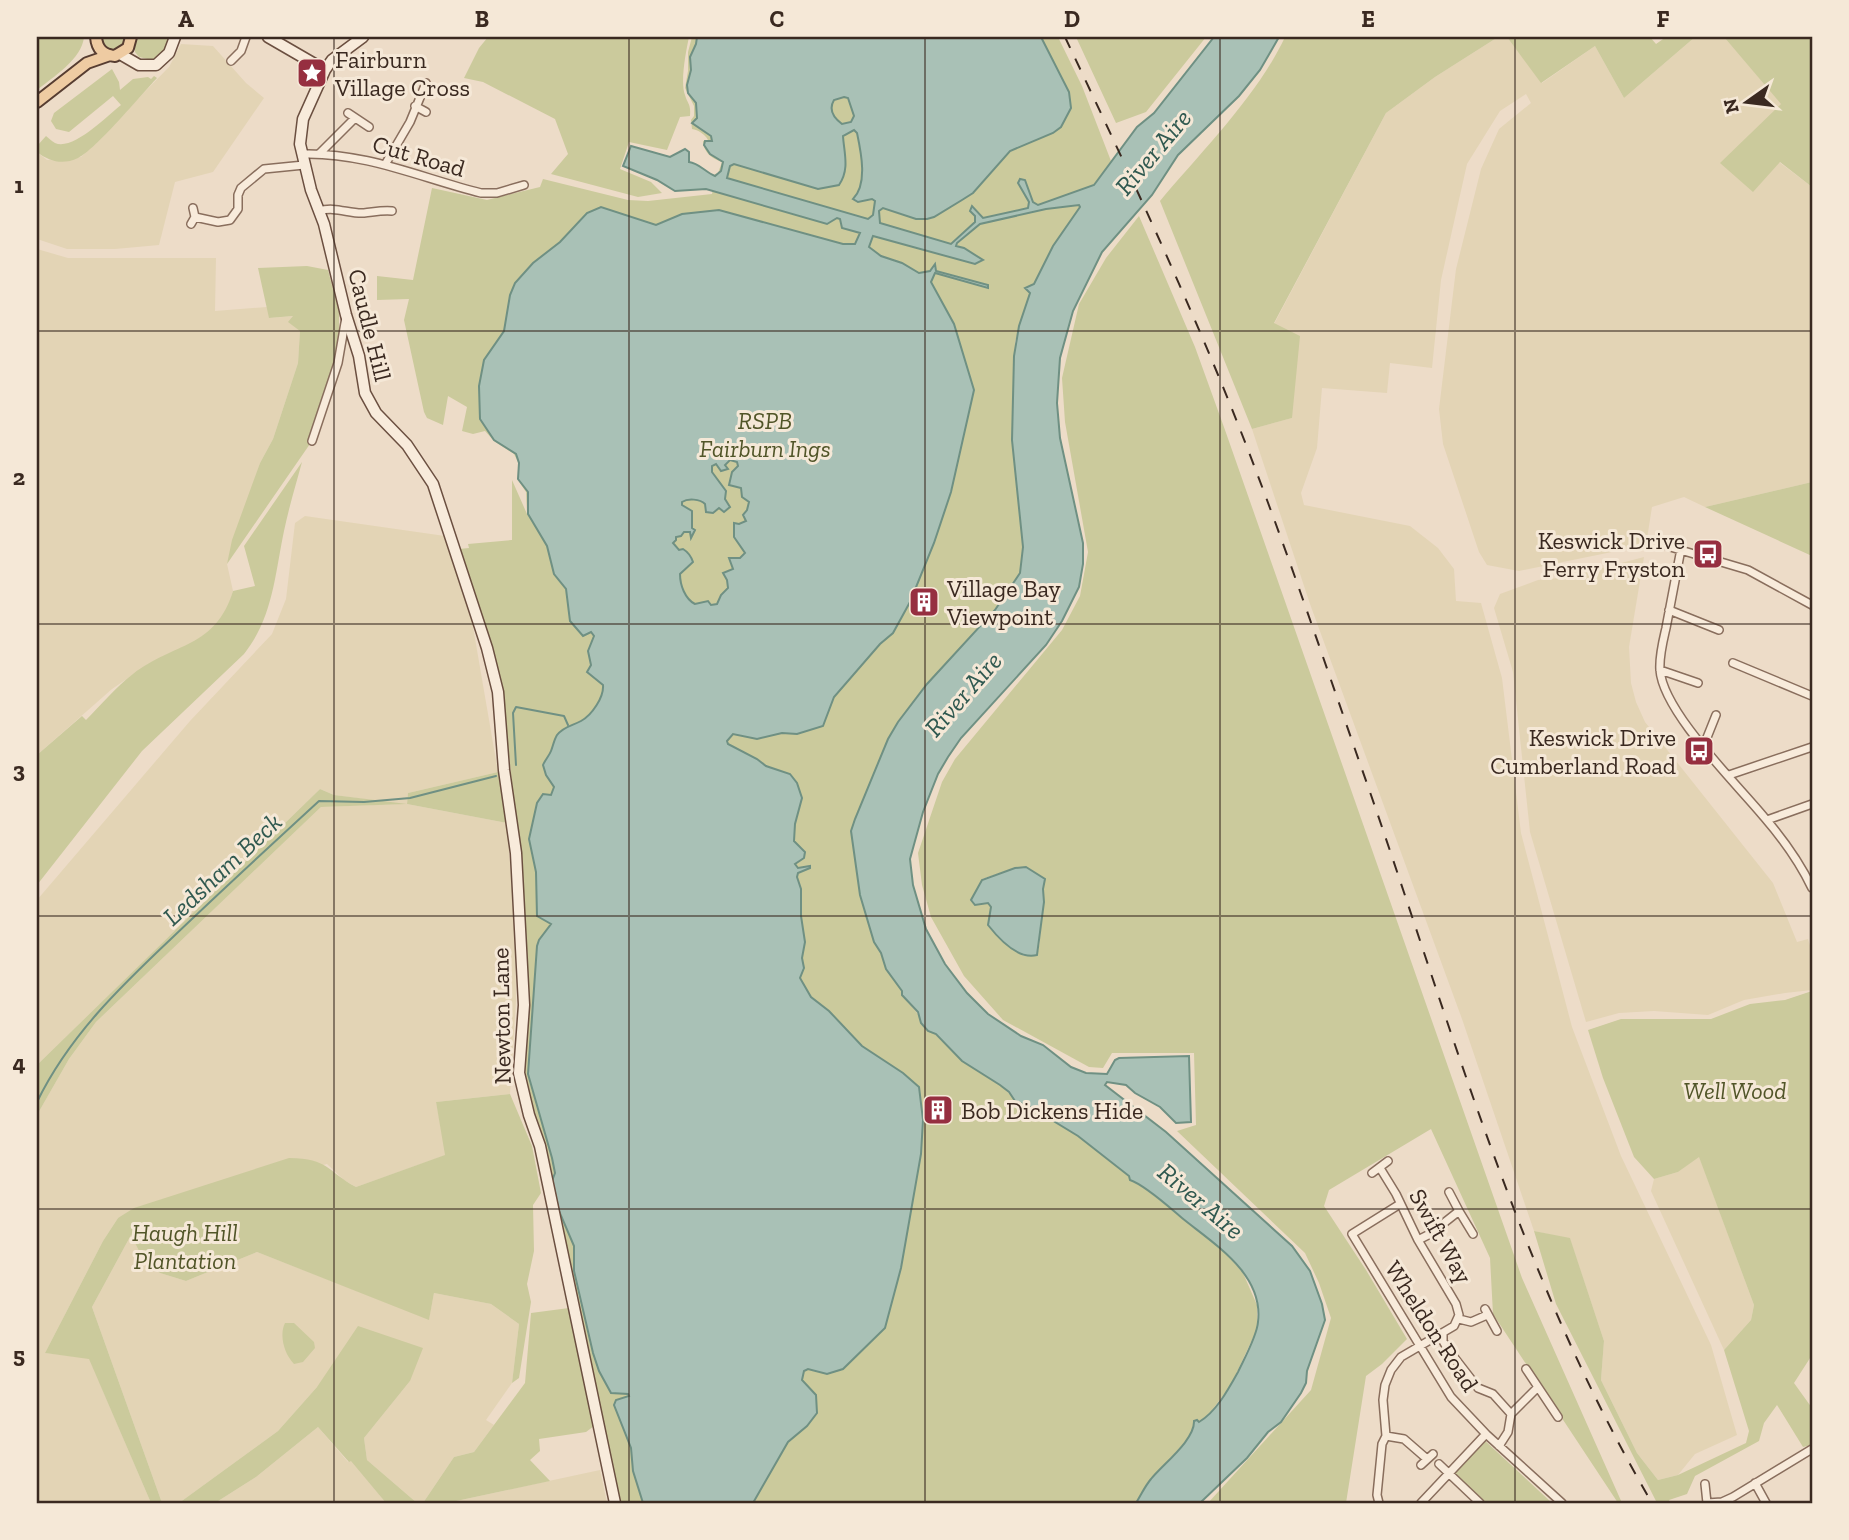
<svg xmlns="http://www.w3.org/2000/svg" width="1849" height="1540" font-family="'Zilla Slab',serif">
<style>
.farmland{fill:#e3d4b5}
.green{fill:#cbca9c;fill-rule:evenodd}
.water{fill:#a9c1b6;stroke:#6f9083;stroke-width:2;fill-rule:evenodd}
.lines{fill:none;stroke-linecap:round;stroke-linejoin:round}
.stream{stroke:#6f9083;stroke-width:2}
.street-casing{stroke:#896e5d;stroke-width:10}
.secondary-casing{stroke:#6b4f40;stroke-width:13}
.primary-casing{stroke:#573d31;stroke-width:14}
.street{stroke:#f8ebdb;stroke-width:7}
.secondary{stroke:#f8ebdb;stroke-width:10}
.primary{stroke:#eecba2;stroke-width:10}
.rail{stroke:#3a2920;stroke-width:2;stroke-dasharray:12 12;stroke-linecap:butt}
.grid{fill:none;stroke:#3a2920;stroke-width:2;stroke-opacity:0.55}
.labels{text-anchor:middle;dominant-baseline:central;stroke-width:6;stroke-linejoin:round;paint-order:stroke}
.poi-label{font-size:24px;fill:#3a2920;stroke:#f5e8d7;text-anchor:start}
.street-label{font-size:24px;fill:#3a2920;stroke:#f5e8d7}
.park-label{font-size:24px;font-style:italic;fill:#515528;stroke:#f5e8d7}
.water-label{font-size:26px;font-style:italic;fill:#305950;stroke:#f5e8d7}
.neatline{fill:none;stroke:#3a2920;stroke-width:2.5}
.grid-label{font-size:23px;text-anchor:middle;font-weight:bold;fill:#3a2920}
</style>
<rect width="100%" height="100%" fill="#eddcc8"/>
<!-- farmland -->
<path class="farmland" d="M1498,37h9l35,46 53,-37 29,52 71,-61h29l58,67 -3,58 33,25v295l-107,25 -21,-10 -32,10 -6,38 -127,26 -32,-6 -8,-13 -36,-108 -4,-35 17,-140 25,-100 18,-40 32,-26 -5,-9 -26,17 -33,53 -26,116 -9,88 -42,-5 -3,30 -65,-5 -5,60 -16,45 3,12 106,21 28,22 16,21 2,32 25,2 21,75 19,155 51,194 49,129 90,189 26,90 -42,19 -17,21 -20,5 -21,-27 -36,-73 3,-39 -34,-102 -36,-8 -72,-212 -152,-415 -58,-175 40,-11 -18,-94 112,-211 49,-36z
M181,44l32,2 33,37 18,15 -51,74 -38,10 -16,63 -44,4h-48l-30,-10v-87l10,8 34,-3 88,-90z
M37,249l31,9h148l-1,53 52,-4 3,11 24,-2 6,15 -2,32 -25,76 -13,24 -33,101 6,27 -5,16 -12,19 -22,16 -44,21 -38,26 -75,66z
M305,516l140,20 27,85 26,151 -90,21 -1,11 100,19 8,107 1,71 -6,93 -74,8 10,53 -90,32 -12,-7 -17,-16 -209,54 -15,23 -58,112 44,5 62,145h-114v-388l32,-56 27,-37 225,-215 80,-3 -67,-9 -14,-6 -283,276v-165l153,-179 82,-87 14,-35 9,-76z
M1644,557l-15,90 2,36 5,19 9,20 128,161 24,59 11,-3 4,13v38l-27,3 -41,7 -36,15 -54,-4 -35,2 -33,9 -56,-190 -17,-160 -19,-64 6,-14 38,-14 30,-3z
M1699,1156l55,149 -3,15 -27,30 -73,-159 3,-12 24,-7z
M131,1235l13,26 16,12 26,8 71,-29 172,67 5,-26 57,11 28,20 -7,59 -26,37 8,5 -20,27 -20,5 -31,46h-6l-50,-43 -3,-22 46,-57 -93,6 -39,44 -99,72h-17l-70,-196z
M318,1427l30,35 3,-2 35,43h-171l41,-26z
M600,1470l7,33h-160z"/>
<!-- green -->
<path class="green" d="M37,37h47c-2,22 -31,40 -47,53z
M99,37h26c-1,9 -5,10 -12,14l-8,-2z
M135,37h35l-7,16 -11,7 -13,-3 -4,-5z
M488,37h201c-3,14 -9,45 -4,58 3,10 6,9 5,21l-10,1 -13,33 -38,-8 -9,27 31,13 11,11 -24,4 -87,-23 17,-20 -13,-35 -72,-37 -19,-4 15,-30z
M692,37h366l24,49 29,75 -67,102 -14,30 -15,49 -3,98 11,107 -3,26 -25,37 -68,74 -29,38 -10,17 -37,93 9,63 14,47 7,11 5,16 16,22v4l31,37 29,29 38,24 19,18 8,2 51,31 145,114 20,23 14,32v24l-26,56 -22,29 -11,8 -10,17 -40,43 -12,21h-517l-97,-430 -3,-227 -18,-163 -42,-134 10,-1 -1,-4 44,-4v-60l15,34 -1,-22 -8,-12v-18l-4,-8 -20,-13 -9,-10 -12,3 -11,-3 5,-24 -19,-11 -5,29 -16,-7 -3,-6 -20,-92 5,-21 -32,1v-24l36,4 19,-92 55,12 53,-13 3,-8 85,21 20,1 64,-7 3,-20 3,-1 4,-11c-11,-4 -18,-9 -19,-21l5,-1c-3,-6 -10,-10 -16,-11l-1,-9 3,-4v-10l-9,-18 3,-17v-19z
M1076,37h130l-60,75 -30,11z
M1285,37h213l-63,40 -49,36 -112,210 26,13 -8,82 -40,11 -92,-228c42,-50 98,-106 125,-164z
M1507,37h143l6,7 10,-7h29l-71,61 -29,-52 -54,37z
M1724,37h88v150l-32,-25 -27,30 -33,-29 61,-59z
M112,69l7,13 1,8 13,-11 15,-2 3,2 3,-3 3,2c-16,17 -62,72 -79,80 -15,7 -28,4 -41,-6v-6l9,-10c3,2 5,5 9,7 18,8 52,-27 66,-38l-8,-9 -44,36 -13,-3 -5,-8 3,-8z
M1139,216l56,131 30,83 297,848 100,225h-4l-125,-189 -3,-56 -59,-129 -102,61 -5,16 42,64 41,69 -25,25 -16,12 -20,127h-138l103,-113 20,-72 -12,-35 -14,-30 -128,-122 19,-6 -2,-72h-82l-9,15 -14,-1 -86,-47 -39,-44 -33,-59 -9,-32 -4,-32 24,-71 13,-23 107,-129 18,-34 8,-44 -23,-130 -3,-44 17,-74 27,-46zM1026,867c22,15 16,28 15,50 -1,13 0,26 -4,38l-13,1 -22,-15 -14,-16 3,-18 -9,-28 33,-11z
M307,266l21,4 11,42v23l3,3 -30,103 -85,123 5,-24 28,-77 13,-24 25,-76 2,-32 -12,-9 5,-6 -24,2 -11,-50z
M302,462c-6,22 -13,45 -18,69 -9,43 -11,87 -40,123l-102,97 -105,134v-130l45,-39 4,4c15,-15 30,-33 47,-46 41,-32 82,-25 100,-83l22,-5 -11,-40z
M1812,482v74l-107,-49z
M498,772l9,51 -100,-19 -86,3 -225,215 -27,37 -32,56v-50l283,-276 14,6 73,9 1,-11z
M1812,991v364l-18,28 18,25v37l-9,2 -26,-42 -13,18 -5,18 -64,35 -8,18 -18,6 1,3h-13l-101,-199 -22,-73 36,7 34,103 -3,39 36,73 21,27 20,-5 68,-32 3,-12 -25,-81 27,-30 3,-15 -55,-148 -21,15 -24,7 -20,-22 -31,-79 -15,-48 33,-11h90l39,-15 35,-4z
M510,1094l22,52 9,47 -8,12 1,46 -7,33 4,18 -12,76 -7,5 7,-59 -28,-20 -57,-11 -5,27 -172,-68 -71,29 -26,-8 -16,-12 -13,-26 -39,72 70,196h-11l-62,-144 -44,-6 58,-112 15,-23 16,-10 155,-50c41,1 36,12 67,29l89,-32 -9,-53z
M569,1308l25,118 -8,6 -47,7 1,12 -10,9 20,21 -103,22h-24l31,-46 20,-5 51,-69 6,-70z
M285,1323h9l20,19 1,6 -12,14 -9,2c-10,-10 -15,-29 -9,-41z
M358,1326l65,22 -13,33 -46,57 3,22 50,43h-31l-35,-42 -2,1 -31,-35 -62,50 -41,26h-36l99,-72 39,-44z
M1482,1438l70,65h-69l-35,-30z"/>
<!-- water -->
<path class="water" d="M697,37h344l28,55 2,16 -10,19 -8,6 -43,18 -37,42 -11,7 -28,17 -7,2h-11l-33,-11 -4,3 1,12 71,21 24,-22v-6l-5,-5 2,-5 11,12 45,-10 1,-6 -11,-19 2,-4 5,1 8,22 5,3 56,-20 43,-58 17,-14 60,-76h65l-19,33 -21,26 -61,59 -26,40 -50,57 -29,59 -13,47 -3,45 3,35 23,105v21l-4,23 -17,34 -16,24 -85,93 -13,19 -10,17 -15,38 -13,47 3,26 13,44 19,35 22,29 21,21 33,22 22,9 28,22 15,6 21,1 8,-14 4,-2 70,-2 2,66 -15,1 -16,-16 -25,-14 -9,-8 -19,-3 -2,3 61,47 126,114 18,25 12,33 3,16 -18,51 -1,12 -5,10 -20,29 -13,10 -21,26 -47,45h-64c5,-8 9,-17 15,-24 12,-15 44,-39 43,-58l3,-1 2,2c17,-10 29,-32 39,-50 6,-13 19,-36 20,-50 6,-48 -44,-78 -76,-104 -13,-11 -37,-33 -52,-38l-1,-4 -51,-40 -51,-31 -12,-4 -6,-9 -9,-7 -38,-24 -26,-27 -8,-3 -7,-8 -3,-11 -16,-17v-4l-16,-22 -5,-16 -7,-11 -14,-47 -9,-64 4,-12 33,-80 10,-17 29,-38 68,-74 25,-37 3,-26 -11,-107 2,-84 5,-30 11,-33 -5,-5 9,-4 19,-38 27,-39 -1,-2 -33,4 -66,15 -23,19 -1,3 8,2 19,12 -8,4 -102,-28 -4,11 12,9 21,7 17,10 11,-2 5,-7 1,7 52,14v3l-53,-15 -4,9 23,42 20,66 -23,102 -17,51 -24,59 -17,31 -13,11 -46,53 -11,29 -26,8 -15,-1 -25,6 -24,-5 -6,7 1,3 29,15 9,7 24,8 7,9 5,15 -7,26 -1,17 11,11 -1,6 -9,6 3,4 12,-2v2l-12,5 -1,4 4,12v27l4,26 -3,16 2,10 -4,10 11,19 18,14 33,35 41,27 16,14 4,33 -2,34 -20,114 -16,60 -42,41 -16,5 -19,-5 -4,2 -2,9 14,15 1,18 -10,13 -19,16 -35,61h-110l-10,-32 -2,-23 -17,-43 2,-5 13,-4 -1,-2 -17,-1 -12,-22 -6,-18 -19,-82v-25l-15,-35 -7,-30 3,-8 -3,-15 -24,-84 9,-128 2,-6 12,-16 -14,-8 -1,-44 -7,-33 8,-36 6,-9 8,1 3,-8 -8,-12 -3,-10c2,-5 6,-9 8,-14 2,-5 3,-11 6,-16 7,-9 15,-9 24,-14 11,-6 23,-24 22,-36l-16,-13 4,-7 -3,-14 6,-15 -3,-4 -8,4 -13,-15 -4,-32 -12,-15 -7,-28 -19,-32v-22l-10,-13 1,-16 -3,-9 -22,-14 -14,-21 -1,-33 5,-26 20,-29 6,-36 5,-12 18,-20 27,-21 27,-29 14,-6 55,18 26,-11 37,-4 124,34h12l5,-11 -18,-5 -2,-9 -3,-1 -10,6 -121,-35 -31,2 -18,-11 -34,-14 8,-20 39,11 15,-8 4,3v10c10,1 16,10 26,14l6,-5 2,-9 -13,-8 -6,-9 1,-4h7l-1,-5 -19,-13 5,-5 -1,-15 -8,-10 -1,-8 4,-15 -1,-13 6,-13zM844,97l4,1 6,18 -3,6 -9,2c-8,-6 -14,-14 -8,-24zM854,130l3,3c4,19 11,51 -4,66l5,3 14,-3 3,2 -2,14 -5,4 -141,-41 3,-12 4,-2 84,25 21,-4c11,-16 5,-32 4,-49zM730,460l7,2 1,4 -6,6 -3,13 12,3 1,9 7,5 -2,8 -4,5 3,6 -7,3 -5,-1v14l11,16 -5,5h-11l4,11 -10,4 4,7 1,8 -7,7 -4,9 -6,1 -3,-4 -13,3c-10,-5 -15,-19 -15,-30l13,-12c-2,-6 -5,-10 -10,-13l-4,1 -6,-7 3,-3v-3l5,-1 3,-4h6l1,6 4,-8 -3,-2v-17l-10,-6v-3c6,-4 18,-3 23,2l1,8 7,1 6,-5 5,4 6,-5 -5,-8 1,-8 -14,-19v-6l4,-2 5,7 7,-2 -3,-4z
M1026,867l19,12 -2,10 1,13 -7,53c-19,5 -38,-16 -49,-30l3,-18 -3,-4 -13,2 -4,-5 11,-20 33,-12z"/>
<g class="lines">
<!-- stream -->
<path class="stream" d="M516,765l-3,-52 3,-6 48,9 4,9
M37,1102c32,-66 83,-115 136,-165 48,-46 97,-91 146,-136l45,1 46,-4 86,-22"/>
<!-- street casing -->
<g class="street-casing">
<path id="street" d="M231,61l10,-10 5,-14
M415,106l11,6
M348,113l21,14
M320,153l35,-35
M302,154c63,-2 119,24 179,39h16l27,-8
M386,163l24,-41 16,-39
M319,211c16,-5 30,3 45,2 10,-1 18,-3 28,-2
M195,217l23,5 12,-2 8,-11v-14l3,-7 23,-19 40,-4
M191,224l4,-7 -2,-9
M312,441l26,-78 8,-46
M1667,546l81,24 64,35
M1681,549c-5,26 -10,52 -15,79 -3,13 -7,28 -6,42 3,42 77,114 104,147 19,22 36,46 48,71
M1669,610l50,20
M1733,663l79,33
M1660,670l38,13
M1704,745l12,-30
M1729,775l83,-28
M1767,820l45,-16
M1372,1173l16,-12
M1400,1204l-48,30 99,163 35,37
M1459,1211l14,23
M1418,1240l12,-6 29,-23 -10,-19
M1485,1309l12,22
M1459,1319l12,3 16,-7
M1443,1333v8l4,7 31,40 15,6 18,20
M1526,1369l32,48
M1386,1436l18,3 23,20
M1499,1446l9,-14 3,-18 26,-26
M1439,1464l41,39
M1421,1465l12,-11
M1755,1483l11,20
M1705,1484l2,19
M1379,1503l-2,-8 5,-51 4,-8 -3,-36 2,-15 6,-15 10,-13 53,-31 5,-11 -3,-11 -38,-64 -22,-46 -16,-26
M1421,1503l65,-69 76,69
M1707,1503l15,-1 11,-5 79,-48"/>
</g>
<!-- secondary casing -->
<g class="secondary-casing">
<path id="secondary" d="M268,37l57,33
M363,37l-31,23 -7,10 -22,49 -3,25 11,46 13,34 22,91 13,41 6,37 11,20 31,32 26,39 54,164 11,44 6,78 12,83 8,152 -5,68 10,42 11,31 75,357
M120,54l19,11h17l13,-12 6,-16"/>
</g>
<!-- primary casing -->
<g class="primary-casing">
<path id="primary" d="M96,37c1,12 7,18 19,19l13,-8 3,-11
M37,102l50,-39 23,-8"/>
</g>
<!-- street -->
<use href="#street" class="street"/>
<!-- secondary -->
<use href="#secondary" class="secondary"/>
<!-- primary -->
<use href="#primary" class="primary"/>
<!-- rail -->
<path class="rail" d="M1065,37c52,110 104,220 151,333 58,139 105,283 155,425 83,240 152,488 281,708"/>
</g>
<!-- grid -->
<path class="grid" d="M334,37v1466M629,37v1466M925,37v1466M1220,37v1466M1515,37v1466M37,331h1775M37,624h1775M37,916h1775M37,1209h1775"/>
<!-- icons -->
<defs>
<g id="sight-square" transform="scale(1.575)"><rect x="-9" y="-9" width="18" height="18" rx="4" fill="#962f40" stroke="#f5e8d7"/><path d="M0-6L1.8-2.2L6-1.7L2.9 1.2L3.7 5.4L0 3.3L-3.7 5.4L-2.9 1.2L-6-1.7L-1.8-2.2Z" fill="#fff"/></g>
<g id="bus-square" transform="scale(1.575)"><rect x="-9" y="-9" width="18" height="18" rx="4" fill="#962f40" stroke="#f5e8d7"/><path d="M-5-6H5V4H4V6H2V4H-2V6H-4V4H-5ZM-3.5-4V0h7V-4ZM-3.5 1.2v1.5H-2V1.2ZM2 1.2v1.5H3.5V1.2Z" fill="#fff"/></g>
<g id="building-square" transform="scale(1.575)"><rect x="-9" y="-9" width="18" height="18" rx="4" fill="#962f40" stroke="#f5e8d7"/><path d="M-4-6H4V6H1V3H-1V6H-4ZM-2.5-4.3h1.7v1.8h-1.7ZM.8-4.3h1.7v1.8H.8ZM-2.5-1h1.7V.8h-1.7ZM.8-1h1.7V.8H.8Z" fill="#fff"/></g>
</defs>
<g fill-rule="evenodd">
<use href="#sight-square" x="312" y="73"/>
<use href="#bus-square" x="1708" y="554"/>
<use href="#building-square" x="924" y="602"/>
<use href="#bus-square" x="1699" y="751"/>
<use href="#building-square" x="938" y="1110"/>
</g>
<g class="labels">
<!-- poi labels -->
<g class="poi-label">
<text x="335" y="59">Fairburn<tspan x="335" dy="28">Village Cross</tspan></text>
<text x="1685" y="540" text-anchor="end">Keswick Drive<tspan x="1685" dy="28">Ferry Fryston</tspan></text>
<text x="947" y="588">Village Bay<tspan x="947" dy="28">Viewpoint</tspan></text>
<text x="1676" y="737" text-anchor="end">Keswick Drive<tspan x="1676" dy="28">Cumberland Road</tspan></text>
<text x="961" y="1110">Bob Dickens Hide</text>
</g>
<!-- street labels -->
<g class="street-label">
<text transform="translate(419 156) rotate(16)">Cut Road</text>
<text transform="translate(370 325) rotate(76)">Caudle Hill</text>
<text transform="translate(501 1016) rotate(-91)">Newton Lane</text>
<text transform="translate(1441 1236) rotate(61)">Swift Way</text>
<text transform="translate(1432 1326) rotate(57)">Wheldon Road</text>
</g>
<!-- park labels -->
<g class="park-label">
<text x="765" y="420">RSPB<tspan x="765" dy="28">Fairburn Ings</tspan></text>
<text x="1735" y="1090">Well Wood</text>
<text x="185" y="1232">Haugh Hill<tspan x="185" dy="28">Plantation</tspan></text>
</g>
<!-- water labels -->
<g class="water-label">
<text transform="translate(1153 152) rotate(-50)">River Aire</text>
<text transform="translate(963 694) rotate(-49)">River Aire</text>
<text transform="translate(222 869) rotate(-43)">Ledsham Beck</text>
<text transform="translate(1201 1201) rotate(40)">River Aire</text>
</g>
</g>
<!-- border -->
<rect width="1849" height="1540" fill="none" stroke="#f5e8d7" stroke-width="77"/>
<!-- north arrow -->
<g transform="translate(1747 102) rotate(256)" stroke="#f5e8d7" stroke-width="5" paint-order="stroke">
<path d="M0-5L12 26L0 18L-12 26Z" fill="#3a2920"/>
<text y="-10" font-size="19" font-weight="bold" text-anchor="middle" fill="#3a2920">N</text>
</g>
<rect x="38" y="38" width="1773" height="1464" class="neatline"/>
<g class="grid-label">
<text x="186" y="27">A</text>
<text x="482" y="27">B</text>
<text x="777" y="27">C</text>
<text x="1072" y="27">D</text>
<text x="1368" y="27">E</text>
<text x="1663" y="27">F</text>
<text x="19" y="193">1</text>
<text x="19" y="485">2</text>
<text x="19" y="778">3</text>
<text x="19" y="1071">4</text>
<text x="19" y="1363">5</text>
</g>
</svg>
